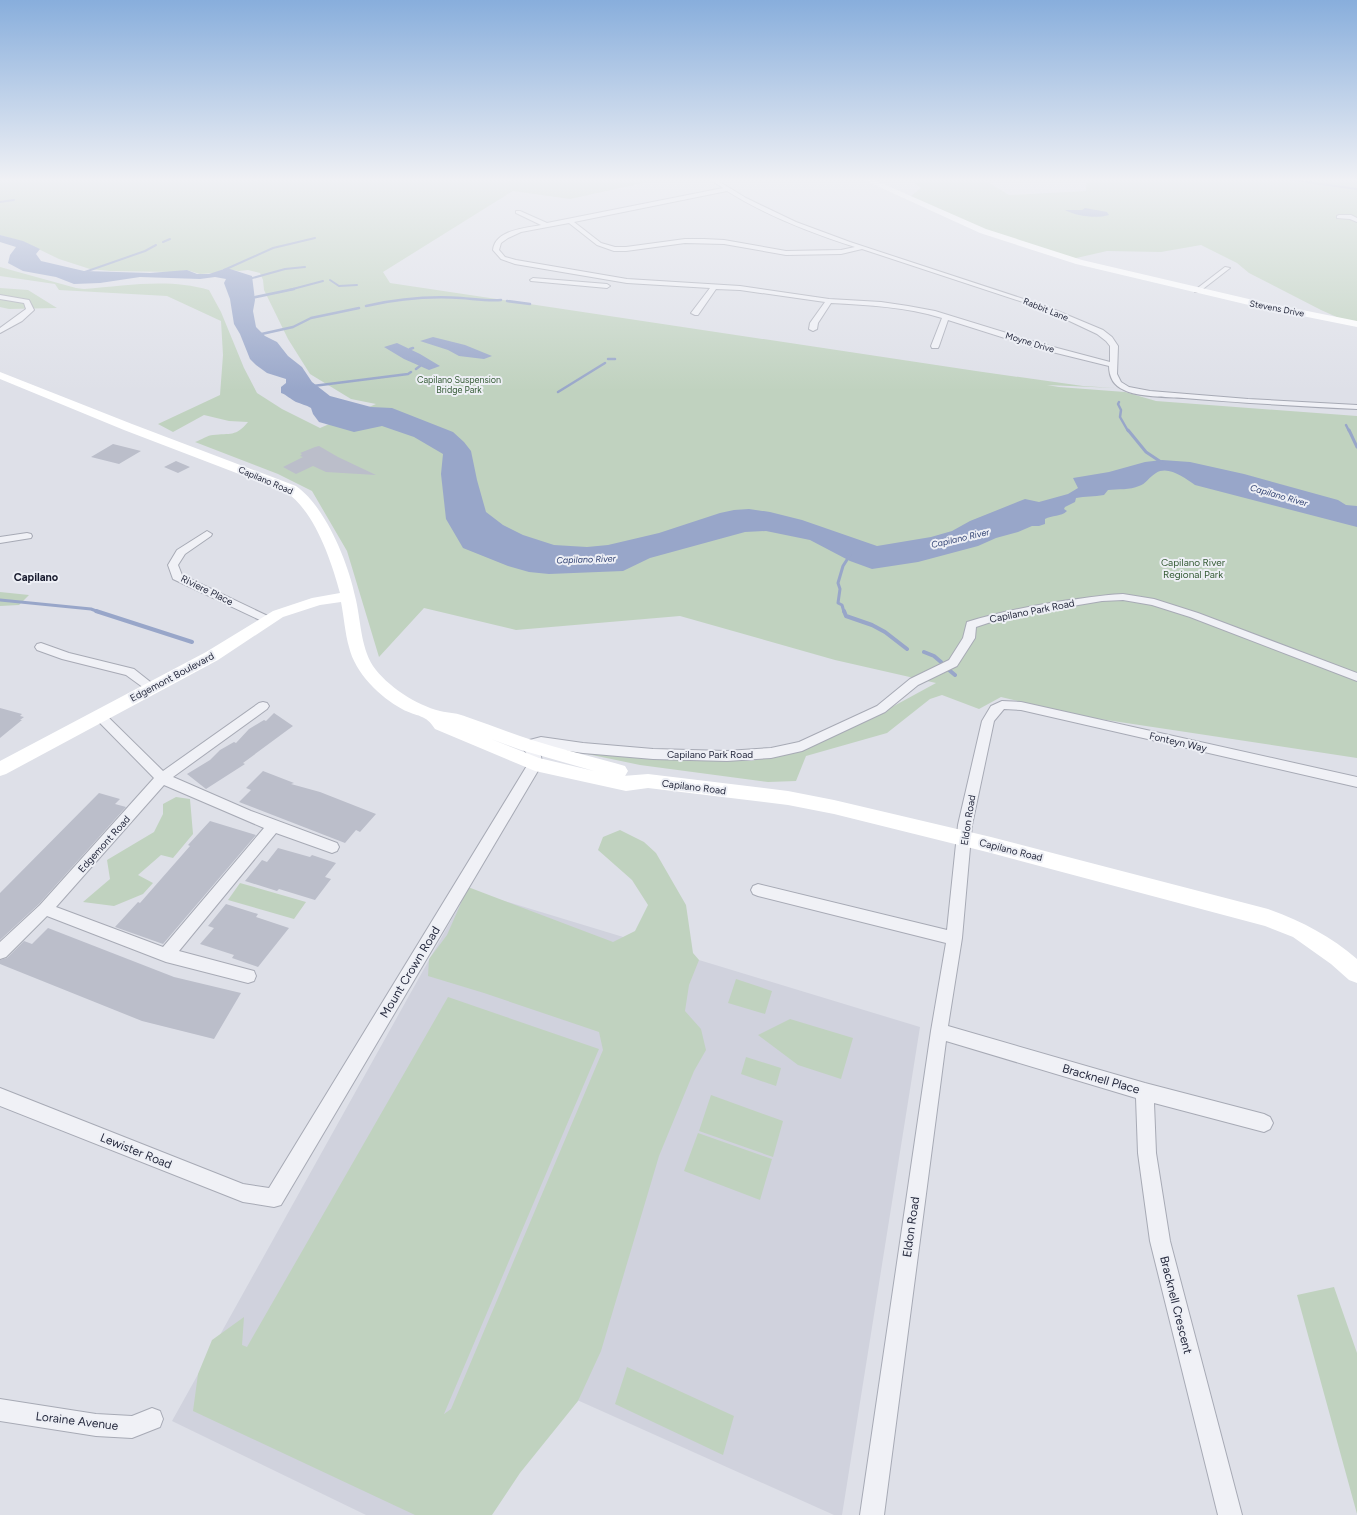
<svg xmlns="http://www.w3.org/2000/svg" width="1357" height="1515" font-family="Figtree,sans-serif">
<style>
.built{fill:#d0d2dd}
.green{fill:#c0d2bf}
.water{fill:#98a6c9}
.lines{fill:none;stroke-linecap:round;stroke-linejoin:round}
.stream-far3{stroke:#98a6c9;stroke-width:2}
.stream-far2{stroke:#98a6c9;stroke-width:2.5}
.stream-far1{stroke:#98a6c9;stroke-width:3}
.stream{stroke:#98a6c9;stroke-width:4}
.building{fill:#bbbeca}
.street-casing{stroke:#a7aab5;stroke-width:2}
.street{fill:#f0f1f6;fill-rule:evenodd}
.secondary{fill:#fff;fill-rule:evenodd}
.labels{text-anchor:middle;dominant-baseline:central;stroke-width:4;stroke-linejoin:round;paint-order:stroke}
.far-street-label{font-size:9px;fill:#272b3f;stroke:#edeff5}
.far-park-label{font-size:9px;fill:#345a34;stroke:#edeff5}
.far-water-label{font-size:9px;font-style:italic;fill:#314273;stroke:#edeff5}
.park-label{font-size:10px;fill:#345a34;stroke:#edeff5}
.street-label{font-size:10px;fill:#272b3f;stroke:#edeff5}
.neighbourhood-label{font-size:11px;font-weight:bold;fill:#191c2f;stroke:#edeff5}
.near-street-label{font-size:12px;fill:#272b3f;stroke:#edeff5}
</style>
<rect width="100%" height="100%" fill="#dee0e8"/>
<!-- built -->
<path class="built" d="M468,890l452,137 -78,488h-8l-277,-124 -77,124h-114l-194,-94z"/>
<!-- green -->
<path class="green" d="M0,179h661l-91,20 -57,-8 -130,81 7,11 586,88 107,15 32,2 -68,-3 12,2 66,5 31,9 201,15v342l-264,-40 -92,-21 -22,12 -37,-14 -12,4 -43,34 -81,23 -10,25 -28,1 -128,-17 -67,-14 99,8 79,2 22,-5 108,-43 55,-30 -101,-23 -155,-44 -164,14 -92,-22 -45,49 -32,-106 -35,-60 -34,-17 -83,-32c6,-2 13,-7 18,-7 17,-2 23,2 35,-13l-19,-1 -25,-6 -31,17 -15,-8 62,-29 3,-40 -2,-34 -54,-25 -108,-6 -4,-6 -55,-8v-9l76,21 8,1c42,-3 84,-11 125,1l12,22 23,56 13,25 25,16 38,19 56,-24 -25,-5 -41,-25 -22,-35 -24,-49 -1,-10 -3,-7 -12,-3 -9,1 -15,-2 -10,4 -14,1 -13,-4 -12,2 -65,-1 -20,-2 -31,-10 -35,-17 -24,-7z
M909,179h74l26,16 77,-4v-12h271v143l-16,-3 -20,-9 -72,-37 -12,-10 -36,-18 -40,7 -54,-1 -35,8 -81,-27 -81,-35 11,-9z
M0,288l28,2 29,18 -48,1 -9,-2z
M0,592l29,3 -10,10 -19,1z
M176,797l14,2 3,35 -20,24 -12,-3 -23,20 15,8 -10,11 -29,12 -31,-4 27,-23 -3,-19 47,-28 9,-18v-10z
M620,830l24,12 12,11 30,52 7,48 6,7 -10,25 -4,26 16,18 5,21 -12,21 -35,85 -58,195 -23,50 -58,72 -28,42h-77l-222,-104 5,-37 14,-34 32,-23 -2,28 5,2 201,-350 151,52 -155,365 7,-5 152,-359 -4,-18 -115,-39 -56,-17 1,-17 18,-24 21,-48 145,55 22,-11 13,-26 -16,-25 -34,-30 5,-13z
M240,883l66,19 -12,17 -66,-19z
M736,979l36,12 -7,23 -37,-11z
M790,1019l63,19 -12,41 -43,-14 -40,-30z
M746,1057l35,11 -5,18 -35,-12z
M711,1095l72,26 -10,36 -74,-26z
M698,1133l74,26 -12,41 -76,-29z
M1334,1287l23,66v161l-60,-219z
M627,1367l107,49 -11,39 -108,-51z"/>
<!-- water -->
<path class="water" d="M1085,208l22,4 2,3c-13,4 -33,1 -44,-5h17z
M0,235l23,6 17,8 -4,5 5,7 43,10 66,2 37,-3 10,4h12l18,-6 25,8 3,24 -2,11 3,16 9,9 12,6 11,14 14,11 10,15 18,14 41,11 21,1 61,24 11,10 7,9 6,29 9,32 17,13 20,10 31,10 33,2 21,-2 51,-12 61,-20 14,-3 15,-1 21,3 32,8 75,26 54,-9 21,-6 18,-10 55,-22 14,3 29,-8 10,-6 -5,-10 36,-6 36,-10 17,-2 28,2 54,12 94,26 8,5 11,1v21l-162,-42c-10,-7 -27,-20 -39,-12 -7,4 -10,11 -17,13 -9,4 -21,3 -31,4l-4,5c-10,2 -19,1 -28,3l-1,4 -10,5 -1,2 3,2c-6,6 -15,4 -22,8v5l-6,2h-7l-14,6 -22,6 -18,8 -60,16 -46,7 -22,-8 -40,-21 -44,-9 -21,1 -95,26 -27,13 -74,3 -20,-2 -21,-6 -45,-18 -17,-29 -5,-45 2,-20 -29,-17 -32,-11 -28,6 -35,-10 -6,-8 -2,-6c-5,-3 -10,-4 -15,-6 -6,-3 -9,-7 -15,-9v-6l5,-4v-4l-19,-6 -11,-8 -6,-6 -10,-25 -6,-10 -4,-25 -6,-16 2,-4 -11,-2 -15,2 -60,-2 -40,6 -26,1 -18,-7 -33,-6 -15,-8 2,-8 6,-8 -16,-5z
M433,337l32,8 27,11 -8,3 -25,-3 -11,-6 -28,-9z
M397,343l23,11 20,12 -11,4 -25,-11 -20,-12z"/>
<g class="lines">
<!-- stream-far3 -->
<path class="stream-far3" d="M1286,179l71,10
M0,202l14,-2
M163,242l7,-3
M224,270l49,-22 42,-10
M82,273l63,-22 11,-6
M249,279l36,-10 20,-2
M330,280l9,6 18,-1
M289,290l34,-9"/>
<!-- stream-far2 -->
<path class="stream-far2" d="M251,298l43,-9
M507,301l23,3
M366,306c31,-7 64,-10 95,-8 14,1 26,3 40,2
M257,335l36,-8 18,-9 48,-10
M410,349l3,-1
M608,359h7
M416,369l4,-3
M313,386l95,-12 3,-2
M558,392l47,-29
M1119,402l-1,2 3,6 -1,7 8,14
M1346,425l3,6"/>
<!-- stream-far1 -->
<path class="stream-far1" d="M1128,430l18,22 18,12
M1349,430l8,17
M0,600l91,9 8,3
M844,612l-2,-7 -4,-2 2,-14 -2,-6 5,-17 7,-11"/>
<!-- stream -->
<path class="stream" d="M96,611l96,31
M844,611l2,5 26,9 13,7 22,17
M924,652l10,4 7,6
M949,670l6,5"/>
</g>
<!-- building -->
<path class="building" d="M113,444l28,7 -22,13 -28,-7z
M319,446l19,11 38,18 -50,-3 -13,-6 -17,8 -13,-7 20,-10 -3,-1 2,-2 -2,-1 15,-6z
M176,461l14,6 -12,6 -14,-6z
M0,708l22,6 -2,2 4,1 -4,3h2l-22,18z
M274,713l19,13 -50,37 2,1 -39,25 -19,-15 23,-14 10,-10 14,-8 2,1 13,-14 15,-9 2,1z
M263,771l31,12 -3,1 29,8 56,22 -16,18 -4,-2 -11,13 -106,-41 12,-12 -5,-2z
M99,793l21,6 -5,5 11,3 -87,97 -39,36v-47z
M210,821l46,14 -93,109 -48,-17 23,-25 2,1 50,-57 -2,-1z
M278,848l32,9 2,-2 24,8 -11,14 6,2 -16,21 -36,-11 -2,2 -32,-10 17,-21 5,2z
M226,904l32,10 -2,3 33,11 -31,39 -26,-9 2,-3 -34,-11 14,-16 -6,-2z
M48,928l126,49 67,16 -27,46 -72,-18 -142,-57v-4l7,-2 17,-17 8,3z"/>
<g class="lines">
<!-- street casing -->
<g class="street-casing">
<path id="street" d="M709,179h6l31,19 50,24 54,20 198,65 55,23 9,7 6,9 -1,28 4,8 8,5 21,4 98,8 109,6v4c-58,-3 -115,-6 -173,-11 -16,-1 -47,-1 -60,-8 -10,-4 -15,-13 -15,-24l-73,-18 -88,-28 -9,26 -1,2h-6l-1,-2 11,-28c-36,-11 -73,-13 -111,-15l-13,20 -1,6 -4,2 -4,-2 1,-6 15,-21 -85,-12 -24,-1 -18,26h-3l-4,-2 19,-25 -83,-5 -112,-19 -14,-5 -8,-9c2,-20 32,-22 48,-25l-25,-12v-2h4l27,12 176,-35zM727,191c40,25 84,42 128,56l-14,3 -55,1 -62,-11 -20,-1h-19l-59,8h-11l-14,-4 -27,-21zM569,223l28,22 17,6h12l59,-8 39,1 62,11 55,-1 21,-5 182,60 53,25 9,7 4,5v16l-68,-18 -107,-33 -27,-5 -27,-4 -52,-3 -89,-13 -113,-7 -111,-19 -11,-3 -6,-7 2,-7 7,-5 13,-6z
M1339,215h12l6,3v4l-7,-3 -13,-1v-2z
M1225,267l5,1 -31,24h-4v-2z
M533,278l74,6 3,2 -3,2 -76,-7 -1,-1z
M0,295l29,5 5,10 -12,11 -22,12v-5l26,-19 -2,-6 -24,-4z
M207,531l5,3 -1,2 -26,18 -7,11 4,10 90,43 2,2 -2,2h-8l-91,-43 -5,-14 9,-15z
M27,533l4,1 1,2 -1,2 -31,5v-6z
M1123,594l31,5 44,14 159,60v8l-167,-64 -38,-12 -29,-5 -21,1 -83,14 -22,5 -21,7 -1,11 -18,28 -39,19 -33,27 -83,39 -31,7 -44,3 -74,-2 -70,-6 -42,-6 -5,1 5,8 1,8 -261,441 -7,2 -31,-5 -243,-96v-18l243,96 26,4 259,-424 1,-7 -8,-12 1,-3 19,-5 42,6 70,6 74,2 44,-3 28,-6 78,-36 33,-27 39,-19 14,-22 4,-16c29,-9 59,-15 89,-20 23,-3 44,-7 67,-8z
M41,643l28,10 65,16 24,19 -2,3 -4,1 -4,-1 -22,-16 -64,-16 -25,-9 -2,-3 2,-3z
M1002,701l19,1 336,75v10l-336,-77 -17,-1 -10,12 -22,104 -10,113 -14,88 197,57 119,31 6,3 3,6 -3,6 -6,3 -110,-29 2,50 14,88 72,274h-24l-68,-274 -12,-88 -2,-55 -190,-57 -62,474h-24l71,-484 15,-88 -188,-47 -5,-2 -2,-4 2,-4 5,-2 189,46 11,-105 24,-104 9,-15z
M263,702l4,1 2,3 -2,3 -94,68 78,34 86,32 2,4 -2,4 -5,2 -56,-20 -97,118 75,20 2,5 -2,5 -6,2 -82,-21 -119,-46 -41,41 -6,2v-17l40,-37 114,-127 -58,-59 -2,-3 2,-3 4,-1 4,1 59,58 96,-68zM164,785l100,43 -101,119 -107,-40z
M0,1399l96,15 36,2 20,-8 8,3 3,8 -3,8 -28,11 -36,-2 -96,-15z"/>
</g>
<!-- street -->
<use href="#street" class="street"/>
<!-- secondary -->
<path class="secondary" d="M862,179h10l114,50 96,31 171,40 104,21v6l-104,-21 -177,-42 -96,-31z
M0,372l132,52 164,62c29,20 52,76 59,110 6,23 5,49 18,70 14,20 43,39 67,45 9,2 18,2 27,6 21,7 43,16 65,23 31,10 63,17 93,26l3,5 -3,5h-2l25,-2 140,17 46,9 157,37 277,72c33,12 63,27 89,50v24l-8,-3 -18,-16 -38,-27 -28,-11 -274,-73 -157,-39 -46,-9 -140,-17 -22,3 -91,-20 -100,-42c-9,-15 -18,-12 -33,-20 -22,-12 -47,-36 -53,-62 -4,-14 -5,-30 -8,-45l-21,3 -37,12 -65,43 -212,114 -6,2v-15l206,-109 67,-41 39,-13 28,-5c-9,-33 -25,-81 -54,-101l-162,-62 -124,-51zM491,739l30,11 73,21 -55,-13z"/>
</g>
<!-- sky -->
<linearGradient id="sky" x2="0" y2="1"><stop stop-color="#88aedc"/><stop offset="0.46" stop-color="#f0f1f5"/><stop offset="1" stop-color="#f0f1f5" stop-opacity="0"/></linearGradient>
<rect width="1357" height="391" fill="url(#sky)"/>
<g class="labels">
<!-- far-street labels -->
<g class="far-street-label">
<text transform="translate(1277 308) rotate(11)">Stevens Drive</text>
<text transform="translate(1046 309) rotate(22)">Rabbit Lane</text>
<text transform="translate(1030 342) rotate(17)">Moyne Drive</text>
<text transform="translate(266 480) rotate(23)">Capilano Road</text>
</g>
<!-- far-park labels -->
<g class="far-park-label">
<text x="459" y="379">Capilano Suspension<tspan x="459" dy="10">Bridge Park</tspan></text>
</g>
<!-- far-water labels -->
<g class="far-water-label">
<text transform="translate(1279 495) rotate(16)">Capilano River</text>
<text transform="translate(960 538) rotate(-13)">Capilano River</text>
<text transform="translate(586 559) rotate(-2)">Capilano River</text>
</g>
<!-- park labels -->
<g class="park-label">
<text x="1193" y="562">Capilano River<tspan x="1193" dy="12">Regional Park</tspan></text>
</g>
<!-- street labels -->
<g class="street-label">
<text transform="translate(207 590) rotate(26)">Riviere Place</text>
<text transform="translate(1032 611) rotate(-11)">Capilano Park Road</text>
<text transform="translate(172 677) rotate(-28)">Edgemont Boulevard</text>
<text transform="translate(1178 742) rotate(13)">Fonteyn Way</text>
<text x="710" y="754">Capilano Park Road</text>
<text transform="translate(694 787) rotate(7)">Capilano Road</text>
<text transform="translate(968 820) rotate(-81)">Eldon Road</text>
<text transform="translate(104 844) rotate(-48)">Edgemont Road</text>
<text transform="translate(1011 850) rotate(14)">Capilano Road</text>
</g>
<!-- neighbourhood labels -->
<g class="neighbourhood-label">
<text x="36" y="577">Capilano</text>
</g>
<!-- near-street labels -->
<g class="near-street-label">
<text transform="translate(410 972) rotate(-59)">Mount Crown Road</text>
<text transform="translate(1101 1079) rotate(16)">Bracknell Place</text>
<text transform="translate(136 1151) rotate(22)">Lewister Road</text>
<text transform="translate(911 1227) rotate(-82)">Eldon Road</text>
<text transform="translate(1176 1305) rotate(76)">Bracknell Crescent</text>
<text transform="translate(77 1421) rotate(7)">Loraine Avenue</text>
</g>
</g>
</svg>
